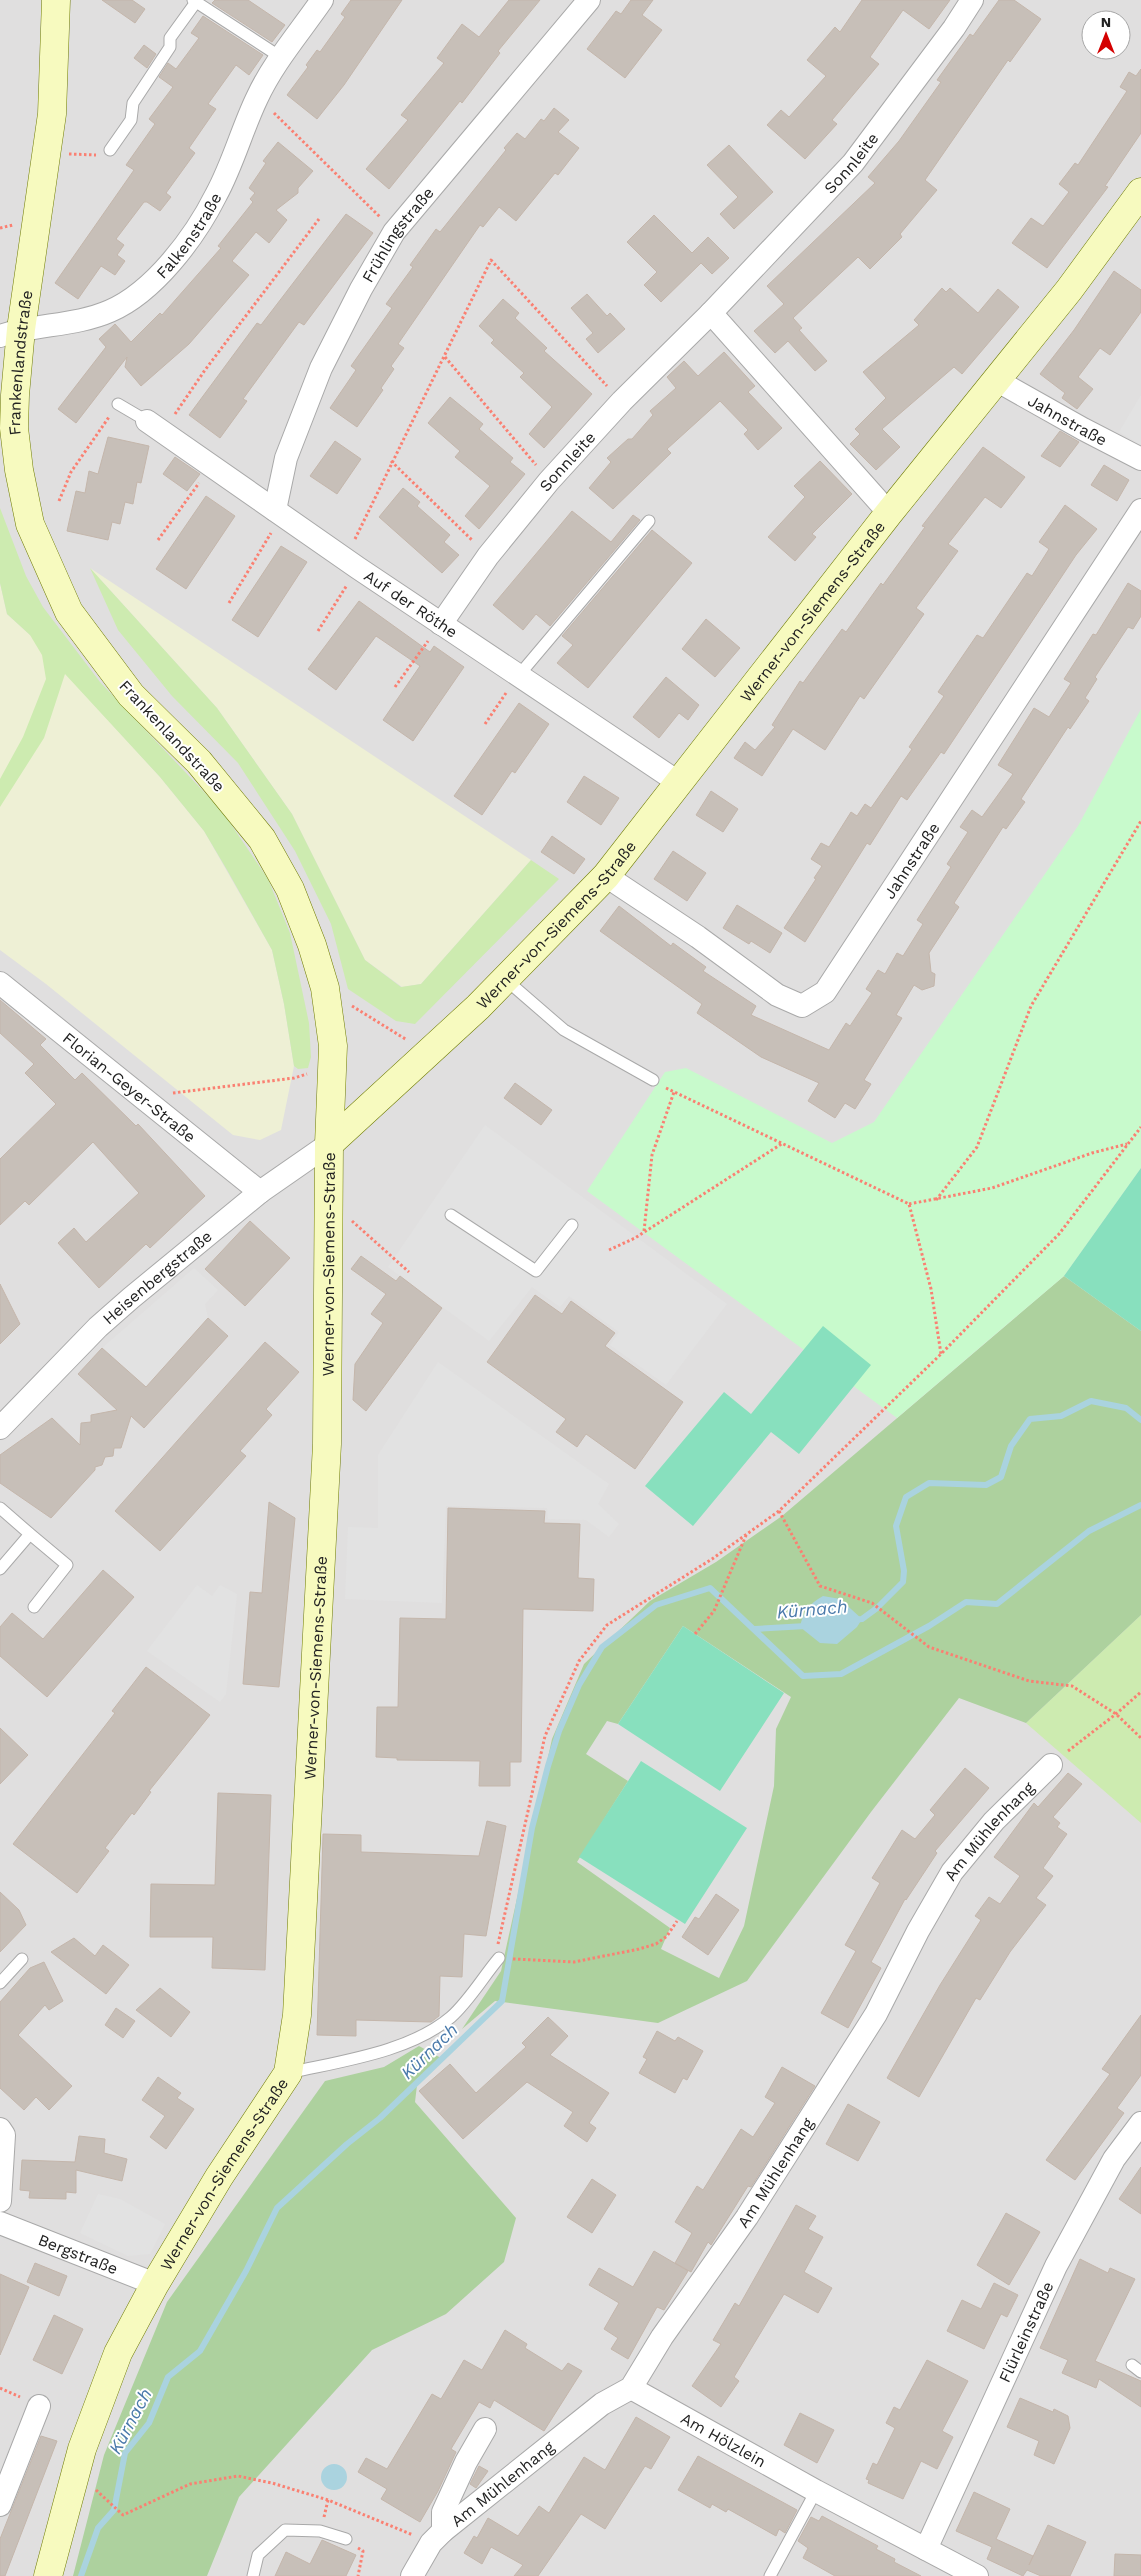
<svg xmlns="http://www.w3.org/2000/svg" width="1141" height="2576" font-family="'Work Sans',sans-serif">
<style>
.residential{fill:#e0dfdf;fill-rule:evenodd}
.farmland{fill:#eef0d5}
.grass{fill:#cdebb0}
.forest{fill:#add19e;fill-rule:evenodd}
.park{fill:#c8facc}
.pitch{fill:#88e0be}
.parking{fill:#e2e2e2}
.water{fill:#aad3df}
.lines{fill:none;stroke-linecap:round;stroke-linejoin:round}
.stream{stroke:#aad3df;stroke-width:6}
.building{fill:#c7bfb8;stroke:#c4b6ab}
.lane-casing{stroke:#a9a9a9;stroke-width:13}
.street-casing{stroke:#a9a9a9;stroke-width:24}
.secondary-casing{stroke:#707d05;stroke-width:29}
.path{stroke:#fa8072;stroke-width:3;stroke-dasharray:2.5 2.5;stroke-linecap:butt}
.lane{stroke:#fff;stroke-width:11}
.street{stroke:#fff;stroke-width:22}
.secondary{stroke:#f7fabf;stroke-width:28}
.labels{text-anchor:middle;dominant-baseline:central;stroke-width:4;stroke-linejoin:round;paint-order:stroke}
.street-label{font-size:16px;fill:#222;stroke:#fff}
.water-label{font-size:18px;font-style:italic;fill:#4a7aab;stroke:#fff}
</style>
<rect width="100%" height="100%" fill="#f2efe9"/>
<!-- residential -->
<path class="residential" d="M0,0h1141v2576h-1141zM1091,20h30v30h-30z"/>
<!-- farmland -->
<path class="farmland" d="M90,568l441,292 -110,124 -19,3 -37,-27 -73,-146 -75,-106z
M0,583l7,31 23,21 130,142 44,54 68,119 12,54 10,62 -13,64 -21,10 -27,-5 -187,-151 -46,-34z"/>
<!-- grass -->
<path class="grass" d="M0,508l26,68 17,31 57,75 122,129 46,68 22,54 19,90 2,34 -3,11 -10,1 -4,-3 -10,-62 -12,-54 -45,-80 -23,-39 -44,-54 -95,-103 -21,64 -44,69v-28l23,-42 23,-58 -4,-24 -12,-20 -23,-21 -7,-31z
M90,568l127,140 75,106 73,146 36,27 20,-3 110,-124 28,19 -144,145 -19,-3 -48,-32 -17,-65 -36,-73 -57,-88 -66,-67 -54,-66z
M1141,1615v208l-115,-100z"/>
<!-- forest -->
<path class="forest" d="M1064,1276l77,55v284l-115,108 -67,-25 -88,114 -124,169 -89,42 -163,-22 -33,28 39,-58 51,-232 32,-75 66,-63 66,-39 66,-46zM683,1626l108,71 -15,32 -2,57 -30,140 -25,52 -58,-29 9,-21 -93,-66 51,-81 -42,-27 21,-33 11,3z
M419,2046l22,12 -24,27 -2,17 101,116 -12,44 -58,52 -74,36 -133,147 -32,79h-134l31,-121 63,-153 158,-221 59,-14z"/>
<!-- park -->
<path class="park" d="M1141,709v459l-77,108 -167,142 -310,-227 78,-119 21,-4 146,75 42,-21 204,-296z"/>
<!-- pitch -->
<path class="pitch" d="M1141,1168v163l-77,-55z
M823,1326l48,39 -72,89 -28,-22 -78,94 -48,-40 79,-94 27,22z
M683,1626l101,67 -64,98 -102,-67z
M641,1761l106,67 -62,96 -106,-67z"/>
<!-- parking -->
<path class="parking" d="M1141,395v50l-22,-13z
M485,1125l242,179 -61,81 -56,-40 9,-13 -50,-36 -9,11 -28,-20 -43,54 -101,-74z
M194,1268l24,22 -13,14 3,14 -62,69 -44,-39z
M438,1362l171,122 -11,20 21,20 -10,13 -23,-17 -38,-1 -1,-11 -101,-2 -4,97 -97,-4 3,-72 30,1v-73z
M197,1585l15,11 8,-11 17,9 -11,100 -6,8 -73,-51z
M98,2194l22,5 45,25 -15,30 -22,2 -48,-23z"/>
<!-- water -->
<path class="water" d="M823,1596l17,3 22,20 -5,8 -20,17 -17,-1 -20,-16c3,-15 9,-23 23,-31z
M321 2477a13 13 0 1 1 26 0a13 13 0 1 1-26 0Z"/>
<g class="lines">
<!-- stream -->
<path class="stream" d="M853,1620l9,-1 15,-11 26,-26 1,-11 -8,-45 10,-29 23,-14 57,2 15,-8 10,-31 19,-27 31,-3 30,-15 35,7 15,12
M755,1629l51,-3
M81,2576l17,-48 16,-18 11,-57 24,-30 19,-46 32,-26 46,-80 31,-63 70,-64 33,-26 122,-117 30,-173 16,-62 11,-35 20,-46 23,-38 54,-42 54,-17 93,88 38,-2 88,-48 37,-24 31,2 92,-73 52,-26"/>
</g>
<!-- building -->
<path class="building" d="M102,0h30l13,9 -10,14z
M215,0h33l37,25 -13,17 -60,-39z
M351,0h51l-58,85 -27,34 -30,-24 21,-28 -2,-2 11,-15 3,2 25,-35 -4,-3z
M509,0h31l-42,51 2,2 -38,50 -2,-2 -71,88 -23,-20 42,-49 -7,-5 43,-52 -7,-5 25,-34 17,13z
M631,0h22l-11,15 20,15 -37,48 -38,-29 29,-38 5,3z
M862,0h88l-21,29 -26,-19 -33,47 9,7 -47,56 5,4 -32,35 -38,-34 14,-15 8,7 37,-41 -19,-16 28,-33 5,5z
M999,0h15l27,19 -31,43 -2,-2 -83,120 12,10 -37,44 2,3 -32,32 -12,-12 -65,61 9,10 -3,2 28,31 -12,10 -27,-30 -13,12 -21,-22 30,-27 -17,-18 108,-103 -7,-6 31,-36 42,-59 -4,-2 33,-46 3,2z
M203,16l60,39 -14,20 -13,-10 -28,39 8,5 -27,39 6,5 -29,40 5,4 -11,14 -13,-9h-3l-28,37 8,6 -7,10 8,6 -10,14 -14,-9 -23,33 -23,-16 79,-113 -8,-5 29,-41 -6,-5 24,-32 -14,-10 9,-14 8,6 23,-31 -8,-5z
M144,45l12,9 -9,14 -13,-10z
M1141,69v64l-36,53 3,1 -61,81 -35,-25 19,-25 12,8 26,-34 -10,-8 16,-21 3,2 49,-74 -7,-4 9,-15 7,4z
M554,108l15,12 -11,12 21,16 -21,27 -3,-2 -39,48 -17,-14 -16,20 -3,-2 -82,119 6,4 -13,18 3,3 -13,19 2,2 -26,37 -27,-19 26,-38 -5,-4 41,-58 -6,-4 27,-37 -3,-2 26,-36 4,3 66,-82 -2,-2 13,-15 8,6 16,-20 3,2z
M278,142l35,29 -15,17v5l-22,17 11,10 -18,23 -13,-11 -24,29 17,14 -60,69 -48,42 -16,-19 2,-10 -51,66 -18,-14 48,-62 -7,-8 16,-15 16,18 29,-29 2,2 59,-67 -3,-2 35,-44 -3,-3 5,-6 -6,-5 17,-25 -3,-2z
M729,145l44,47 -39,37 -14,-15 18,-17 -31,-32z
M346,214l27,19 -69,92 -5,-3 -56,77 4,2 -27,37 -31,-23 68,-92 4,2z
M654,215l38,38 16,-16 21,21 -17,16 -11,-11 -40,39 -17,-17 13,-13 -30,-30z
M1114,271l27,19v22l-31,43 -10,-7 -22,29 15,12 -16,20 -15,-11 3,-5 -25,-19 34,-44z
M942,288l4,4 4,-4 28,25 20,-24 21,18 -57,67 -8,-7 -72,62 18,18 -24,23 -26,-26 10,-10 -5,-5 31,-31 -23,-26 56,-47 -5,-5z
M587,294l20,22 3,-3 15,16 -27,24 -12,-14 7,-6 -22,-25z
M503,299l16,14 -4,5 32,30 -3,3 48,43 -48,54 -15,-14 23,-27 -32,-30 4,-4 -33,-30 3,-3 -15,-14z
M724,352l31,34 -7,6 34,36 -24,22 -14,-16 4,-4 -28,-29 -53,48 4,4 -58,56 -24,-21 22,-26 -4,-4 21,-19h4l21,-24 -3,-4 26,-23 -9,-11 17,-16 14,15z
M450,397l33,27 -4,5 34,29 -3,4 15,12 -46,55 -14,-13 25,-30 -35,-29 5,-6 -32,-28z
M1060,431l19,11 -19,25 -19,-11z
M108,437l41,9 -8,37 -4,-1 -4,22 -8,-2 -5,22 -8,-2 -4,18 -41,-9 9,-40 9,2 4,-22 9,3z
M335,441l26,18 -24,35 -27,-18z
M983,447l42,30 -24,31 -16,-11 -37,47 10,7 -42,57 8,6 -60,85 -4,-3 -35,54 -32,-21 -31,47 -28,-18 11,-16 10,8 20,-23 -3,-2 28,-44 3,2 39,-54 4,3 35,-49 2,2 42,-58 -3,-1z
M175,457l25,17 -13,17 -24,-17z
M820,461l32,33 -40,40 4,3 -21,24 -27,-24 37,-40 -11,-11z
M1104,465l25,15 -12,21 -26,-16z
M403,488l17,14 -3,4 33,29 -6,7 15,13 -17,18 -63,-56z
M206,496l29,20 -49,73 -30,-20z
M1065,505l32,24 -21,26 -132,199 -3,-2 -34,48 -6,-4 -31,49 -3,-2 -62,99 -21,-14 32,-49 -2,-1 8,-12 -11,-7 10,-16 8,4 22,-35 6,4 8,-12 6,4 41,-59 -3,-2 35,-51 -6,-4 39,-57 6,3 44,-65 5,3 17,-27 -10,-7z
M572,511l39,31 22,-27 7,5 -90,106 -14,-12 -13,16 -30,-25z
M652,530l40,33 -104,125 -31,-25 16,-18 -11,-9z
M281,546l26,16 -49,75 -26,-17z
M1128,583l13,8v25l-8,13 -5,-2 -33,50 2,2 -12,19 4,3 -19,28 -2,-2 -47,72 4,3 -19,27 -3,-2 -49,76 5,4 -30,46 2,19 4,2 -1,12 -12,4 -8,-5 -18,30 6,3 -38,62 7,4 -16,25 -10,-6 -10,15 -27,-17 11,-18 -58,-26 -64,-44 5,-9 -102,-73 19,-25 52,40 2,-3 33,24 -3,4 53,35 -5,9 78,35 17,-27 4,3 22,-33 -6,-4 12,-19 7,4 12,-21 6,3 20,-32 -6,-4 34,-53 -4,-3 21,-32 -8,-5 12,-17 10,7 31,-43 -15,-9 36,-57 15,9 22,-34 -7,-4 29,-45 3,1z
M359,601l71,51 4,-6 30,21 -51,74 -30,-21 37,-54 -44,-30 -40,54 -28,-21z
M706,619l34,29 -25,29 -33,-28z
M666,677l33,28 -11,15 -9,-7 -20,25 -26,-21z
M519,703l30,21 -34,49 -3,-2 -30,44 -28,-19z
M584,776l35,22 -18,27 -34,-23z
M711,791l27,18 -15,23 -27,-17z
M552,836l33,23 -11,15 -33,-22z
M673,851l33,22 -19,28 -33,-22z
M737,905l45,28 -12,20 -19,-12 -2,3 -26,-16z
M0,1000l46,39 -6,6 35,35 7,-7 54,53 2,-2 67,72 -55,52 -4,-4 -47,44 -41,-45 16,-15 12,14 53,-49 -46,-51 -64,63 -4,-4 -25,24v-66l56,-55 -31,-31 9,-9 -34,-31z
M515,1083l37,27 -11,15 -37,-27z
M250,1221l40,37 -45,48 -40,-37z
M361,1256l35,25 4,-5 42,32 -76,103 -13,-11 2,-36 28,-41 -12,-9 15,-20 -35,-25z
M0,1284l20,40 -20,20z
M535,1295l27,19 9,-13 44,32 -10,13 78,56 -48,67 -49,-35 -9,13 -21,-15 10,-13 -79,-57z
M208,1318l20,18 -84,92 -13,-12 -10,32h-7l-1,8 -8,1 -3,8 -7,2v3l-44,48 -51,-35v-28l52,-37 28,27 1,-22 10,-1v-7l26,-5 -39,-36 24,-26 44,39z
M265,1342l34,30 -33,37 6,6 -32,36 6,5 -86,95 -45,-40z
M269,1502l26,16 -16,169 -36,-3 7,-92 12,1z
M448,1508l97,3 -1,12 36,1 -2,54 16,1 -1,32 -70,-2 -2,153h-11v24h-31l1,-25 -83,-1v-2l-21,-1 1,-50h21l2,-89 46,1z
M103,1570l31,27 -87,100 -47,-41v-29l12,-14 31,26z
M146,1667l64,48 -61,76 2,1 -17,23 -2,-2 -27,35 4,3 -32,42 -64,-49 102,-131 -3,-2z
M0,1728l28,27 -28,29z
M965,1768l24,20 -54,63 2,2 -31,47 -1,-1 -34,63 10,6 -33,60 -27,-15 35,-62 -11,-6 35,-62 -8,-5 30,-48 13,9 20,-24 -5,-5z
M1068,1773l14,11 -29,33 7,6 -3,4 10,7 -24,34 10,8 -17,22 10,7 -36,47 -30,48 -4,-2 -57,99 -32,-19 53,-93 41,-65 -6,-4 14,-19 11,7 20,-28 -26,-19 40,-54 4,4z
M218,1793l53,2 -6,175 -53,-2 1,-31h-63l1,-53 64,1z
M487,1821l19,5 -20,110 -22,-2 -2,43 -22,-1 -1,40 -8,6 -75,-2v16l-39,-1 6,-201 38,1v17l118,4z
M0,1892l19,18 7,15 -26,27z
M716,1894l23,16 -31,45 -26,-18 13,-20 4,2z
M74,1938l21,18 8,-11 26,20 -23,29 -55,-42z
M44,1962l19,39 -14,9 -4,-5 -27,30 54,51 -23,24 -13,-13 -12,13 -24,-22v-86l30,-34z
M160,1988l30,24 -19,25 -35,-27z
M116,2008l19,13 -12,17 -18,-13z
M1141,2015v60l-24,33 7,5 -49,67 -29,-20 64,-86 -8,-5z
M548,2017l20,19 -18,19 59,38 -20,30 7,5 -9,14 -23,-16 9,-14 -46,-30 -64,57 -44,-48 31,-27 26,29 50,-46 -4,-4z
M657,2031l18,10 3,-4 25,14 -16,29 -4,-2 -8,15 -36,-20 8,-14 -4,-2z
M782,2067l33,19 -64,101 -3,-1 -37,59 -3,-3 -17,30 -16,-9 17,-30 -17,-11 22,-36 6,4 38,-61 12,8 22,-34 -10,-6z
M158,2077l23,16 -4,5 17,11 -28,40 -16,-12 15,-21 -23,-16z
M848,2104l32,18 -22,39 -32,-17z
M79,2136l26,3 -1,14 23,6 -5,22 -46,-11v23l-10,-1v7l-37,-1 1,-7 -10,-1 2,-30 53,2z
M1141,2167v47l-22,-15z
M592,2179l24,16 -24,38 -25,-16z
M796,2205l20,11 -8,13 15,8 -19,35 28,16 -14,25 -34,-19 -50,83 5,4 -18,26 -29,-21 29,-42 -8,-4 22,-37 4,3z
M1006,2213l34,19 -31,53 -32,-20z
M654,2251l34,20 -24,39 -7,-3 -29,52 -17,-10 7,-11 -14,-9 15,-26 -30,-18 10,-17 34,19z
M1080,2259l28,14 2,-5 25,11 -40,82 46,20v26l-42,-28 -3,9 -34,-15 6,-13 -28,-12z
M35,2263l32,13 -8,20 -32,-14z
M0,2274l29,13 -29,68z
M994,2283l24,12 -11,22 -6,-3 -17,35 -37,-18 15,-31 19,9z
M54,2315l29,14 -21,45 -29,-14z
M505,2330l22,14 -2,4 37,23 6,-8 14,8 -38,60 -50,-31 -4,8 -11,-6 -28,47 5,3 -18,39 -18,31 -39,-23 6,-10 -29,-17 8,-14 21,11 45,-75 9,5 23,-39 18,10z
M927,2360l41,21 -26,50 11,6 -16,32 -16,-8 -18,38 -35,-16 1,-3 -3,-1 7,-16 4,2 18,-37 -9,-5 8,-16 6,3z
M1020,2398l33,14 1,-3 14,7 2,12 -16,36 -20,-9 5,-14 -32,-14z
M800,2413l34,17 -17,33 -33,-18z
M636,2417l34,20 -19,32 -6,-3 -40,63 -24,-15 -43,62h-24l9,-11 -32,-18 -9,17 -18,-11 10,-17 3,2 11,-20 30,18 21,-30 10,7 35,-56 21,13z
M41,2436l16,5 -52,135h-5v-37z
M698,2456l99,54 -12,23 -6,-4 -3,7 -48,-27 -2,3 -14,-8 -2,4 -32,-18z
M479,2466l9,5 -12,17 -6,-4z
M974,2492l36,17 -14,30 37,17 -4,9 19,-40 38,17 -16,34h-29l-14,-6 -4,6 -36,-17 5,-12 -36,-16z
M822,2516l56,30 -2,3 19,10 -1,3 27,14h-86l-32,-18 5,-10 -10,-7 13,-24 8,4z
M322,2540l34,15 -10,21h-71l11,-24 24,12z
M1115,2554l26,1v21h-27z"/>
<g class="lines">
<!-- lane casing -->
<g class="lane-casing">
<path id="lane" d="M193,0l89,58
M110,150l21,-30 2,-17 37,-56v-9l26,-36
M118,404l29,17
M519,675l130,-154
M505,979l59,51 89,50
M451,1215l85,56 36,-46
M0,1508l30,26 -30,35
M30,1534l37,31 -33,42
M0,1983l22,-24
M289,2073c52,-12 121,-21 162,-56 18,-16 32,-40 48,-59
M1132,2365l9,7
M253,2576l5,-21 27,-25 35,1 26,8
M770,2576l46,-85"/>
</g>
<!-- street casing -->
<g class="street-casing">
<g id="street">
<path d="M711,313l178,200"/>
<path id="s1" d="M0,336c35,-12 76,-10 110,-25 44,-19 85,-74 106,-116 17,-31 26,-66 41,-97 16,-35 43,-66 65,-98"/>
<path id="s2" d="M996,380l87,49 58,30"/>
<path id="s3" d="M147,421l211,147 320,214"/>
<path id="s4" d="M275,510l11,-52 35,-90 40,-79 33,-57 195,-232"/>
<path id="s5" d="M441,624l47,-68 61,-75 73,-80 89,-88 142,-150 101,-135 18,-28"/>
<path id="s6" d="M606,876l92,61 79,58 25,11 23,-14 316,-482"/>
<path id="s7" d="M0,983l260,209"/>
<path id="s8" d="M0,1428l98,-101 33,-29 129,-106 69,-48"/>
<path d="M0,2129l4,6 -4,66"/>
<path id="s9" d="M0,2223l155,61"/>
<path id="s10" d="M631,2388l185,103 161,85"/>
<path d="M0,2505l39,-99"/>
<path d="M443,2531v-19l23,-50 19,-33"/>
<path id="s11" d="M926,2549l130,-283 58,-107 27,-36"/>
<path id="s12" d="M412,2576l19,-33 12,-12 159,-127 29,-16 31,-51 85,-120 129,-203 42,-83 34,-59 42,-51 57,-56"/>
</g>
</g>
<!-- secondary casing -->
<g class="secondary-casing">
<g id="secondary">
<path id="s13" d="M329,1144l149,-137 128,-131 283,-363 180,-223 72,-98"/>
<path id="s14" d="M48,2576l34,-127 36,-96 37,-69 64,-107 69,-104 9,-58 30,-571 2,-300 4,-98 -8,-58 -13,-43 -22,-56 -28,-50 -63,-77 -68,-67 -62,-83 -39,-88 -11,-54 -5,-42 1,-33 6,-66 31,-215 4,-114"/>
</g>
</g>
<!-- path -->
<path class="path" d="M274,113l106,104
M69,154l27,1
M0,228l13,-3
M445,357l91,108
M175,414l30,-44 114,-151
M391,461l82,80
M59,501l12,-29 38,-55
M355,539l136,-279 116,126
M158,540l41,-57
M229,603l42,-70
M318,631l29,-46
M395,687l33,-46
M485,724l21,-31
M352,1006l55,34
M666,1088l243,116 22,85 10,65
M173,1093l121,-15 13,-4
M936,1200l41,-53 54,-141 110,-185
M909,1204l83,-16 100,-35 35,-9
M352,1221l57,51
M644,1231l8,-76 22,-63
M609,1250l26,-12 148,-95
M779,1511l41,75 52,17 57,44 100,34 43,5 44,28 25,24
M695,1634l19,-23 33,-78
M1068,1751l48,-37 25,-22
M498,1944l47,-208 34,-75 28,-36 105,-66 67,-48 162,-157 118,-120 82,-107
M513,1959l61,3 65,-13 17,-5 11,-8 10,-15
M0,2388l20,9
M96,2490l27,25 67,-31 48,-8 34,7 56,17 85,35
M324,2517l4,-17
M358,2548l5,3 -5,25"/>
<!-- lane -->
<use href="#lane" class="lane"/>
<!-- street -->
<use href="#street" class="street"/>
<!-- secondary -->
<use href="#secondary" class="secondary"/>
</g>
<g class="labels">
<!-- street labels -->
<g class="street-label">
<text stroke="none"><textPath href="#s5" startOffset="618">Sonnleite</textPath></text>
<text stroke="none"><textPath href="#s1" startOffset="224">Falkenstraße</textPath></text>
<text stroke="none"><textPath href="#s4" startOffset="304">Frühlingstraße</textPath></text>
<text stroke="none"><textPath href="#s14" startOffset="2369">Frankenlandstraße</textPath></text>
<text stroke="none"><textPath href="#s2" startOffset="82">Jahnstraße</textPath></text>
<text stroke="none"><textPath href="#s5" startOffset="206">Sonnleite</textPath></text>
<text stroke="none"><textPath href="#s3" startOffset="321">Auf der Röthe</textPath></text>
<text stroke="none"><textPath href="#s13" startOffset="721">Werner-von-Siemens-Straße</textPath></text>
<text transform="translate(172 736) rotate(47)">Frankenlandstraße</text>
<text stroke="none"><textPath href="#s6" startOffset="420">Jahnstraße</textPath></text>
<text stroke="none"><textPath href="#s13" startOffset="316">Werner-von-Siemens-Straße</textPath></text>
<text stroke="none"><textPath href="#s7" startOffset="166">Florian-Geyer-Straße</textPath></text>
<text stroke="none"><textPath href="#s14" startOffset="1372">Werner-von-Siemens-Straße</textPath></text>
<text stroke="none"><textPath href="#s8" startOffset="218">Heisenbergstraße</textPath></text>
<text stroke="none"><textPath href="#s14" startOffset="968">Werner-von-Siemens-Straße</textPath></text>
<text stroke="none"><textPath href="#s12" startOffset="955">Am Mühlenhang</textPath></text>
<text stroke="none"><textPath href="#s14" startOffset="442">Werner-von-Siemens-Straße</textPath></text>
<text stroke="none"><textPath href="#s12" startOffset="551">Am Mühlenhang</textPath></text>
<text stroke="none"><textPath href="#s9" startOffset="84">Bergstraße</textPath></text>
<text stroke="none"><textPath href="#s11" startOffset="239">Flürleinstraße</textPath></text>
<text stroke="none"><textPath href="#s10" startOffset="106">Am Hölzlein</textPath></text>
<text stroke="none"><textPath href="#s12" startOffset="131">Am Mühlenhang</textPath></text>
</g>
<!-- water labels -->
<g class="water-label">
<text transform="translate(812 1609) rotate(-5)">Kürnach</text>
<text transform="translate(429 2051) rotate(-44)">Kürnach</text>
<text transform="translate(130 2421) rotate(-62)">Kürnach</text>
</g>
</g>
<!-- north arrow -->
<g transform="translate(1106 35)"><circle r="24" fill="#ffffff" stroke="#a7a7a7"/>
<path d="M0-4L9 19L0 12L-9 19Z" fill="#d40000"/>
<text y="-8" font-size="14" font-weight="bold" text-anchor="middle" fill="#222222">N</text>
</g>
</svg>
